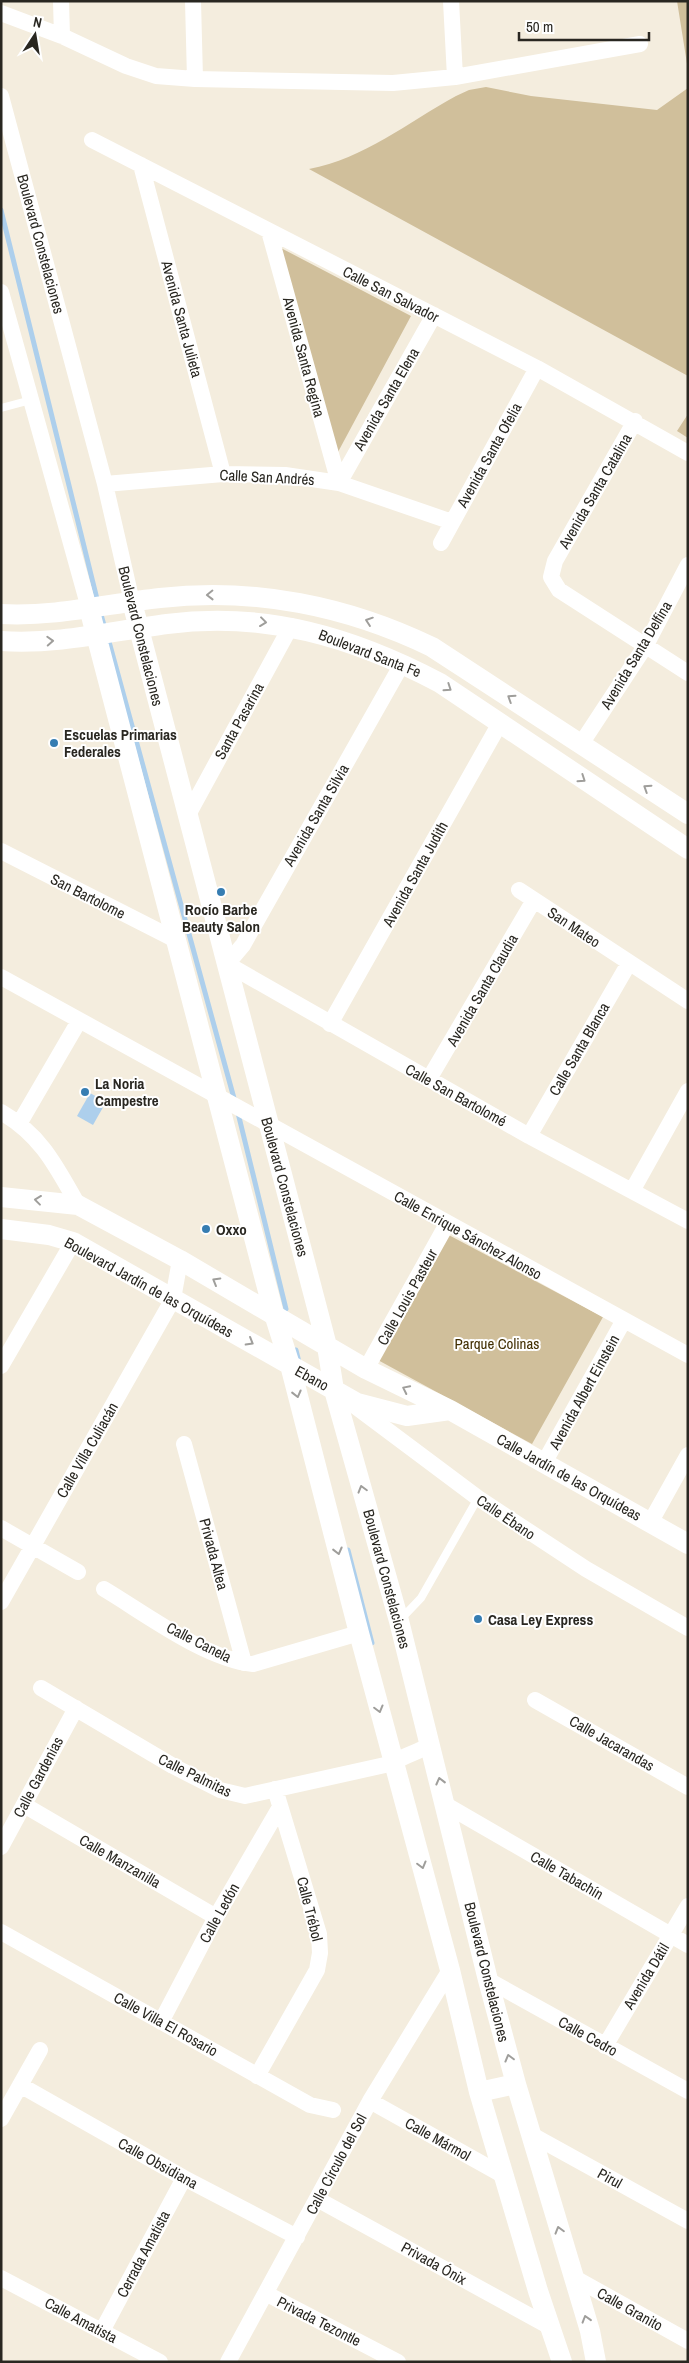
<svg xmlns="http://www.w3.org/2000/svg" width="689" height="2363" font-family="'Archivo Narrow',sans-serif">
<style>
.green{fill:#d0bf9b}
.water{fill:#adcfec}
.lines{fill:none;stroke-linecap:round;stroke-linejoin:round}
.stream{stroke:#adcfec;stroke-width:5}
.service{stroke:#fff;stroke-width:8}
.minor{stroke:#fff;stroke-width:16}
.tertiary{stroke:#fff;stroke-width:20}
.oneway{stroke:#9f9e9b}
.poi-dot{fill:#367db2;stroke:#fff;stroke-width:2}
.labels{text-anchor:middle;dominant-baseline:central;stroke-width:4;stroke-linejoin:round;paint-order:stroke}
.street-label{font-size:15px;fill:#292721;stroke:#fff}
.poi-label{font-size:15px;font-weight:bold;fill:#292721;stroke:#fff;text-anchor:start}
.park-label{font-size:15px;fill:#412e00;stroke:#fff}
</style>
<rect width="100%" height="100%" fill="#f4edde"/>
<!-- green -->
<path class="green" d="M677,1h11v69z
M486,87l45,9 126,14 31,-22v288l-379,-207c55,-10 99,-47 147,-73l13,-6z
M279,247l132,69 -73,136z
M688,414v24l-11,-7z
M443,1232l160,85 -71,127 -156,-85z"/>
<!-- water -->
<path class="water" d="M90,1093l16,9 -13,23 -16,-9z"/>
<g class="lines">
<!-- stream -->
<path class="stream" d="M1,210l97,393
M100,611l5,18
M108,638l127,464
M238,1113l48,196
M296,1350l3,12
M348,1550l24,93"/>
<!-- service -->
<path class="service" d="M1,408l30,-8
M400,1620l21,-22 57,-100"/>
<!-- minor -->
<path class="minor" d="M61,1l1,35
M193,1l2,78
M451,1l4,76
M1,13l61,23 64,30 30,10 39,3 198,4 62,-6 185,-33
M1,96l104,388 27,118
M92,140l445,228 151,85
M141,165l82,309
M269,231l70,252
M1,292l88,316
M635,421l-80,140 -4,16 8,13 129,83
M339,483l95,-168
M105,484l118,-10 62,1 54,8 113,39
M441,543l96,-175
M402,664l-159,281 -16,19 302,172 159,85
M581,744l65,-99 42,-80
M188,815l103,-189
M1,851l175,89
M519,890l169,111
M1,977l687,378
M330,1024l170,-301
M429,1079l105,-179
M1,1112c40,23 55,54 77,93
M19,1124l60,-103
M529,1136l100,-173
M632,1191l56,-100
M1,1366l72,-124
M366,1369l81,-145
M351,1403l127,95 108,71 102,59
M184,1444l60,219
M544,1463l80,-143
M650,1523l38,-68
M1,1528l77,44
M104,1589c42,25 101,70 149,75l106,-31
M1,1602l172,-303 7,-39
M41,1688l132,78 47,24 25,6 149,-33c11,-9 25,-10 36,-19
M535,1700l153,87
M24,1805l192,112
M446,1805l242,140
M1,1847l75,-139
M1,1932l309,173 23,5
M488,1980l200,111
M161,2022l55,-105 64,-110
M605,2046l83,-140
M257,2076l60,-106 3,-17 -1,-19 -44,-145
M20,2085l164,93 113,59
M370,2101l136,76
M1,2119l39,-69
M532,2135l156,86
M317,2199l235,129
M573,2277l115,64
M1,2278l159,84
M267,2294l131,68
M102,2331l82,-153
M228,2362l142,-261 80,-131"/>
<!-- tertiary -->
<path class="tertiary" d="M132,602l195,744 7,44 65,231 89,359 28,104 74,247 6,31
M89,608l185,706 16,51 69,268 91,337 29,122 59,199 24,71
M1,614c54,3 105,-10 159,-16 94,-11 187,8 272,49l256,167
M1,641c57,4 111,-10 166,-17 98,-13 186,13 273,59l248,166
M1,1197l77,8 102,55 186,109 84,41 238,134
M1,1229l48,6 24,7 284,161 50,13 43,-6
M479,2092l37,-8"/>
</g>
<!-- one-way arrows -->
<defs><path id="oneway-chevron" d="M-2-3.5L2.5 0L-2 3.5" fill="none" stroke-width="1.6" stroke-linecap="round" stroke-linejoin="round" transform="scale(1.25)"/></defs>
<g class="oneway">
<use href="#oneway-chevron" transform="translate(210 595) rotate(179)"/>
<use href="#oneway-chevron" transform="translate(369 621) rotate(-161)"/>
<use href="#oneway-chevron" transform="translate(263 622) rotate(7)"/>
<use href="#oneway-chevron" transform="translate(50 641) rotate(-3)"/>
<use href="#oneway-chevron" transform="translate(448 688) rotate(34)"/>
<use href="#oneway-chevron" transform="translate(511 698) rotate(-147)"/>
<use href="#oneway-chevron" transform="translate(582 779) rotate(34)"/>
<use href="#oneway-chevron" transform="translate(647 788) rotate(-147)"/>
<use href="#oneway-chevron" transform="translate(38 1200) rotate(-173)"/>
<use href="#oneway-chevron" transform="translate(216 1281) rotate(-150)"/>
<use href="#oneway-chevron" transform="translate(250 1342) rotate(30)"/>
<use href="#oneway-chevron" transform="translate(406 1389) rotate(-154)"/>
<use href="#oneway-chevron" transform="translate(297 1394) rotate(76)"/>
<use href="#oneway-chevron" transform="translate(362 1489) rotate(-106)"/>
<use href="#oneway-chevron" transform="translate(338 1551) rotate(76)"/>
<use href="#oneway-chevron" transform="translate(379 1709) rotate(75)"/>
<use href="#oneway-chevron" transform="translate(440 1781) rotate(-104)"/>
<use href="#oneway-chevron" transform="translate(422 1865) rotate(75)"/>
<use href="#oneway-chevron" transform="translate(509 2058) rotate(-105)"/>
<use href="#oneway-chevron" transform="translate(559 2230) rotate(-106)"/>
<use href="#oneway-chevron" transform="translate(586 2319) rotate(-107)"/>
</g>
<!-- markers -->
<g class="poi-dot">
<circle cx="54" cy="743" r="5"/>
<circle cx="221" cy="892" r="5"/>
<circle cx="85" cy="1092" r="5"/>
<circle cx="206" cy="1229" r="5"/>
<circle cx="478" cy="1619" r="5"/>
</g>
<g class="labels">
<!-- street labels -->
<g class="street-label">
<text transform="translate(41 244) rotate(75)">Boulevard Constelaciones</text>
<text transform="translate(391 294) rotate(27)">Calle San Salvador</text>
<text transform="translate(182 319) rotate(75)">Avenida Santa Julieta</text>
<text transform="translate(304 357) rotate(75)">Avenida Santa Regina</text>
<text transform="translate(386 399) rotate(-60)">Avenida Santa Elena</text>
<text transform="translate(489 455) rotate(-61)">Avenida Santa Ofelia</text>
<text transform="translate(267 477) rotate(3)">Calle San Andrés</text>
<text transform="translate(595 491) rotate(-60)">Avenida Santa Catalina</text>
<text transform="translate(141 636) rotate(76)">Boulevard Constelaciones</text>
<text transform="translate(370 653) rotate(21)">Boulevard Santa Fe</text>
<text transform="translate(636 655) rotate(-59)">Avenida Santa Delfina</text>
<text transform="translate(239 721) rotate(-61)">Santa Pasarina</text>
<text transform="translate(316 815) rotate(-60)">Avenida Santa Silvia</text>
<text transform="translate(415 874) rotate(-61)">Avenida Santa Judith</text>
<text transform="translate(88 896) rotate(27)">San Bartolome</text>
<text transform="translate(574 927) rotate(34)">San Mateo</text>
<text transform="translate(482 990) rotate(-60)">Avenida Santa Claudia</text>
<text transform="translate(579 1049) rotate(-60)">Calle Santa Blanca</text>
<text transform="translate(456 1095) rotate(29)">Calle San Bartolomé</text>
<text transform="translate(285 1187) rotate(75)">Boulevard Constelaciones</text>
<text transform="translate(468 1235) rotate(29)">Calle Enrique Sánchez Alonso</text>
<text transform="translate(149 1287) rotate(29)">Boulevard Jardín de las Orquídeas</text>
<text transform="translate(407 1297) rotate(-61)">Calle Louis Pasteur</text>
<text transform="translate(312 1378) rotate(29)">Ebano</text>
<text transform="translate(584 1392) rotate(-61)">Avenida Albert Einstein</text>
<text transform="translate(87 1450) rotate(-60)">Calle Villa Culiacán</text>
<text transform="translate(569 1477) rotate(29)">Calle Jardín de las Orquídeas</text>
<text transform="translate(506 1517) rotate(34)">Calle Ébano</text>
<text transform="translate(214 1554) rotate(75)">Privada Altea</text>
<text transform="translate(387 1579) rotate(75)">Boulevard Constelaciones</text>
<text transform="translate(199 1642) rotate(27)">Calle Canela</text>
<text transform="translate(612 1743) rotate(30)">Calle Jacarandas</text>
<text transform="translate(195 1775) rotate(26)">Calle Palmitas</text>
<text transform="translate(38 1777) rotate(-62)">Calle Gardenias</text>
<text transform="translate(120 1861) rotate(30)">Calle Manzanilla</text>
<text transform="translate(567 1875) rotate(30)">Calle Tabachín</text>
<text transform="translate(310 1909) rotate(76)">Calle Trébol</text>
<text transform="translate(219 1913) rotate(-61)">Calle Ledón</text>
<text transform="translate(487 1972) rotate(76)">Boulevard Constelaciones</text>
<text transform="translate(646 1976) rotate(-59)">Avenida Dátil</text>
<text transform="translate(166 2024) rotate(29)">Calle Villa El Rosario</text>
<text transform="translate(588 2036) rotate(29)">Calle Cedro</text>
<text transform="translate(438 2139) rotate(29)">Calle Mármol</text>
<text transform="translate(158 2163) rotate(29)">Calle Obsidiana</text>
<text transform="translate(336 2164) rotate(-62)">Calle Círculo del Sol</text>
<text transform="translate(610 2178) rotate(29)">Pirul</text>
<text transform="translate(143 2254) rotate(-62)">Cerrada Amatista</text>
<text transform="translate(434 2263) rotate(29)">Privada Ónix</text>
<text transform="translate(630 2309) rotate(29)">Calle Granito</text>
<text transform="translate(81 2320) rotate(28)">Calle Amatista</text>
<text transform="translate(319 2321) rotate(27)">Privada Tezontle</text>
</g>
<!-- poi labels -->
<g class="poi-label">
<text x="64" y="734">Escuelas Primarias<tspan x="64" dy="17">Federales</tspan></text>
<text x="221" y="909" text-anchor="middle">Rocío Barbe<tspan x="221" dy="17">Beauty Salon</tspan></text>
<text x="95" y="1083">La Noria<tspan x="95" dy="17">Campestre</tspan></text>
<text x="216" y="1229">Oxxo</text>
<text x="488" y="1619">Casa Ley Express</text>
</g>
<!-- park labels -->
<g class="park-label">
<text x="497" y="1343">Parque Colinas</text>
</g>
</g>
<!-- border -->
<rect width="689" height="2363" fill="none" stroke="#292721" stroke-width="5"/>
<!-- north arrow -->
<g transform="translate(35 35) rotate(12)" stroke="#ffffff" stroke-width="4" paint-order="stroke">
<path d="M0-4L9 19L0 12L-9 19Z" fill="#292721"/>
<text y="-8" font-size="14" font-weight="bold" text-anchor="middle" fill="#292721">N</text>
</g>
<!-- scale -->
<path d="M519 32v8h130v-8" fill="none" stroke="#292721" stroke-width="2.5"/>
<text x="526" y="32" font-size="15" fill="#292721" stroke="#ffffff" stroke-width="4" paint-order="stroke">50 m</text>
</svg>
